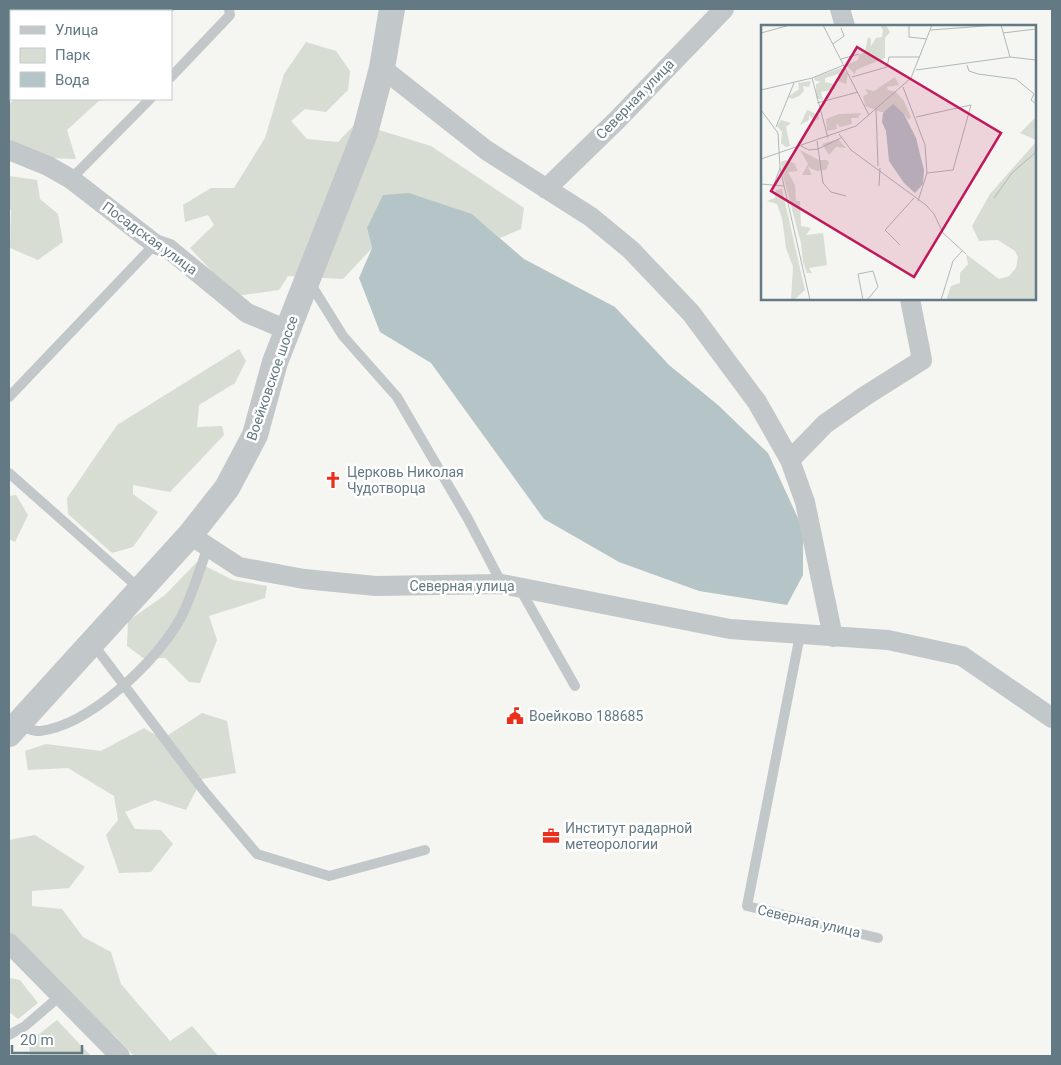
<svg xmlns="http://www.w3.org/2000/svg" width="1061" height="1065" font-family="Roboto,sans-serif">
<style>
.green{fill:#d7ddd2}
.water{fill:#b5c5c7}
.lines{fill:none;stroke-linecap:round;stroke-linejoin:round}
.service{stroke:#c2c7c9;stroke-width:10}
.minor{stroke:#c2c7c9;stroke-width:20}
.tertiary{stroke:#c2c7c9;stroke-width:26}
.labels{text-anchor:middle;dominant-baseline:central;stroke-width:5;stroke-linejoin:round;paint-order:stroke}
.street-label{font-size:14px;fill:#637a84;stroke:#fff}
.poi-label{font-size:14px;fill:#637a84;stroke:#fff;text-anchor:start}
.inset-road{fill:none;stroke:#aeb9bb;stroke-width:1}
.view{fill:#c2185b;fill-opacity:0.15;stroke:#c2185b;stroke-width:2.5}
.inset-edge{fill:none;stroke:#637a84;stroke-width:2.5}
</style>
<rect width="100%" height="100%" fill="#f5f5f1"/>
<!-- green -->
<path class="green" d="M54,9h122l-5,4v-2h-119z
M306,42l30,9 14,20 -2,19 -22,22 -21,-3 -14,12 16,18 31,3 18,-19 75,23 93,62 -3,21 -21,9 -28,-24 -105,14 5,20 -29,31 -55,-3 -9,14 -44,6 -45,-48 24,-23 -6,-10 -23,7 -2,-17 28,-17h23l31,-50 19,-64z
M15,99h86l-34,31 9,29 -29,-1 -38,-12v-42z
M9,176l28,4 3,19 18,15 5,28 -25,18 -28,-12 1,-38 -2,-1z
M239,349l7,12 -11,22 -36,22 -2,22 25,-1 2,9 -54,57 -37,-7v9l25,18 -25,35 -21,6 -44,-39 -1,-16 50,-73z
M16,495l12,20 -13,27 -6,-3v-43z
M197,562l36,18 34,6 -2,12 -56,18 8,24 -17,43 -11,-1 -24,-24h-22l-16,-12 1,-25 37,-26z
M202,713l25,8 9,52 -34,6 -16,31 -31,-10 -30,12 10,17 26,1 12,14 -22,28 -32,1 -13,-38 12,-15 -4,-24 -46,-28 -40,2 -3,-19 21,-7 55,7 43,-23 18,11z
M35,835l50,32 -16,21 -37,3v15l30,3 21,28 28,15 10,32 49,57 22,-15 26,30h-84l-21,-22 -24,-16 -80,-83v-95z
M9,978l11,2 18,23 -20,16 -9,-7z
M57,1020l34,36h-61l-1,-14z"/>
<!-- water -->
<path class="water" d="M409,193l63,21 52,45 91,48 54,58 49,40 50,48 35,76v46l-16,30 -88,-14 -80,-29 -75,-43 -113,-156 -51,-31 -21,-54 13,-30 -5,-20 16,-33z"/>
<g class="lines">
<!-- service -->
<path class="service" d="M9,51l2,-1
M171,77l59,-62 -1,-6
M71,179l79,-80
M310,283l33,53 54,61 71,122 34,65
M9,397l146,-153
M9,473l131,116
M520,589l55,97
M800,635l-53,271 131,32
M93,644l111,147 53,63 72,22 96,-26
M18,725c7,2 16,7 22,6 50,-6 117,-70 140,-112 12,-22 19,-49 28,-72
M9,1035l16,-9 35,-30"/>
<!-- minor -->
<path class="minor" d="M840,9l5,17
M382,68l104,82 105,67 40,33 60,63 66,89 33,58 15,42 28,135
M9,150l39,16 23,13 84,65 14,5 78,64 40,17
M546,189l71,-69 107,-111
M790,460l35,-36 40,-28 57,-36 -12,-61
M190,535l49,32 65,12 72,7 126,-2 228,45 158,11 74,16 90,62
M9,943l111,113"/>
<!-- tertiary -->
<path class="tertiary" d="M9,734l181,-199 37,-47 28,-53 20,-73 90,-229 17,-65 10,-59"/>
</g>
<!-- icons -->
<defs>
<g id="church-bare" transform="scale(1.35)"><path d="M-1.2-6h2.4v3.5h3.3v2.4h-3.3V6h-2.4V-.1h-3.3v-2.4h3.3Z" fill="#eb2f1c" stroke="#fff" stroke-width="2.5" paint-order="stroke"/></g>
<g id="civic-bare" transform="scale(1.35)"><path d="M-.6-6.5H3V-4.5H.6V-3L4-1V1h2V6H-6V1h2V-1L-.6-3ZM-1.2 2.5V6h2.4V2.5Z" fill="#eb2f1c" stroke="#fff" stroke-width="2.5" paint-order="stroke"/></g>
<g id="office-bare" transform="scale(1.35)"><path d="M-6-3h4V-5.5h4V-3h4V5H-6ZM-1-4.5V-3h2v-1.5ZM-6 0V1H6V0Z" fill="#eb2f1c" stroke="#fff" stroke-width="2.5" paint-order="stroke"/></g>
</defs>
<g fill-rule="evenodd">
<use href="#church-bare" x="333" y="480"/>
<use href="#civic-bare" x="515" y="716"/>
<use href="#office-bare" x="551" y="836"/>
</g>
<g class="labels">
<!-- street labels -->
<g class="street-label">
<text transform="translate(635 99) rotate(-46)">Северная улица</text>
<text transform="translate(150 238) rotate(36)">Посадская улица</text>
<text transform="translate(272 378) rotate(-71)">Воейковское шоссе</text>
<text x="462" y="586">Северная улица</text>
<text transform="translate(809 921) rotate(13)">Северная улица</text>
</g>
<!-- poi labels -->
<g class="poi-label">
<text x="347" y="472">Церковь Николая<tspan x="347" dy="16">Чудотворца</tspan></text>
<text x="529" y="716">Воейково 188685</text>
<text x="565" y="828">Институт радарной<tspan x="565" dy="16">метеорологии</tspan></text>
</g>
</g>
<!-- overview -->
<g transform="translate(761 25)">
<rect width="275" height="275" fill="#f5f5f1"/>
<path d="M119,0h6l4,7 -5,6v20l-29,12 -1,4 -9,-9 12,-5 1,-5 6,-3 3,-15 3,2v7l5,-8 6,-1 1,-7zM80,43l7,6 -2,10 -8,-3 1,-7 -14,4v4l9,2 1,5 -14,3 2,8 -7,-2v-14l5,-2 -7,-2 1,-3zM134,52l4,8 -12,2 1,3 8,2 8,9 7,16 -2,3 -5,-6 -23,-2 -16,-6 -2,-10 5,-2 -3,-5 9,2zM50,56l-2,6 -6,-1 1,5 -5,5 -7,3 -4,-2 11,-8 -1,-6zM46,85l12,5v4l-4,2 -6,-6v5l-9,5zM100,88l-3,5h-7l1,6 -12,3 -4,-4 1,6 -10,2 -1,-12 13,-5zM275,92v23l-16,-7zM20,95l10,3 -5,4 4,19 -4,1 -5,-4 1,-11 -5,-6zM77,114l8,9 -10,-1 -7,8 -7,-11zM275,117v158h-90l5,-14 9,-3v-10l8,-9 -2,-10 33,25 10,-3 7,-8 2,-11 -3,-6 -17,-11 -19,1 -7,-15 18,-32zM39,125l19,10h8l2,3 -3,7 -9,1 -9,-4 4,8h-10l6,-11zM25,135l8,3 4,8 -10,1 7,13 1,16h4l1,25 10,2 -5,7 17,-2 4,32 -18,3 3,5h-5l-4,-11 -2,-19 -19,-71 -1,-10zM21,164l23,101 -11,10h-3l2,-33 -7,-19 -4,-30 -5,-14 -10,-3 8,-3 1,-8z" fill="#d7ddd2"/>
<path d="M132,79l11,10 12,24 8,32 -1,14 -8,9 -11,-10 -15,-22 -3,-30 -4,-9 1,-9z" fill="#b5c5c7"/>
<path class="inset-road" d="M62,0l46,90M148,0v12l18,2M240,0l9,32M170,5l66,-5M0,8l29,-8M242,8l33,-4M72,19l11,-8 -3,-8M80,34l18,-5M206,40l2,6 9,3 38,5 18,15 -3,6 5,4M155,45l94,-13 26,3M91,52l35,-10 2,-10h31M51,53l16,60M142,62l22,58 2,28 -9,28M0,65l51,-12 32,-13M56,78l41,-11M115,84l2,57M0,85l17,23 2,35 30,132M155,92l55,-12 -18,65 -26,3M15,102l18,-44M78,109l12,16 75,55 8,9 9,19 23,21M56,116l6,42 8,9 15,4M40,121l8,4 9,-1 23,-11M0,134l95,-33 55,-48 21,-53M0,159l23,2M118,161l1,-18M12,162l7,-19M233,173l18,-25 24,-21M139,220l-15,-15 29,-32M102,275l-5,-26 15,-3 5,16 -11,13M180,275l12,-39 9,-10"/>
<path class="view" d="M96,22l144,86 -87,144 -143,-86z"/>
<rect width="275" height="275" class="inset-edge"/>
</g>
<!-- border -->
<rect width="1061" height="1065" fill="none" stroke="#637a84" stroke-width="20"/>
<!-- legend -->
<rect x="10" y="10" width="162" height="90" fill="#ffffff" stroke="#c1cace"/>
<rect x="20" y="26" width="25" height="8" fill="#c2c7c9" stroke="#c1cace"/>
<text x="55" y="35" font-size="15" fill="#637a84">Улица</text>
<rect x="20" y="48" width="25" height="15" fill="#d7ddd2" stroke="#c1cace"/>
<text x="55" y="60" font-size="15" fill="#637a84">Парк</text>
<rect x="20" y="72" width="25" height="15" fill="#b5c5c7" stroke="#c1cace"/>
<text x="55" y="85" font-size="15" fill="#637a84">Вода</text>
<!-- scale -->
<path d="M12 1045v8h70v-8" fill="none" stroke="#637a84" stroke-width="2.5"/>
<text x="20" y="1045" font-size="15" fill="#637a84" stroke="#ffffff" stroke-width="4" paint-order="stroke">20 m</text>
</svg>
